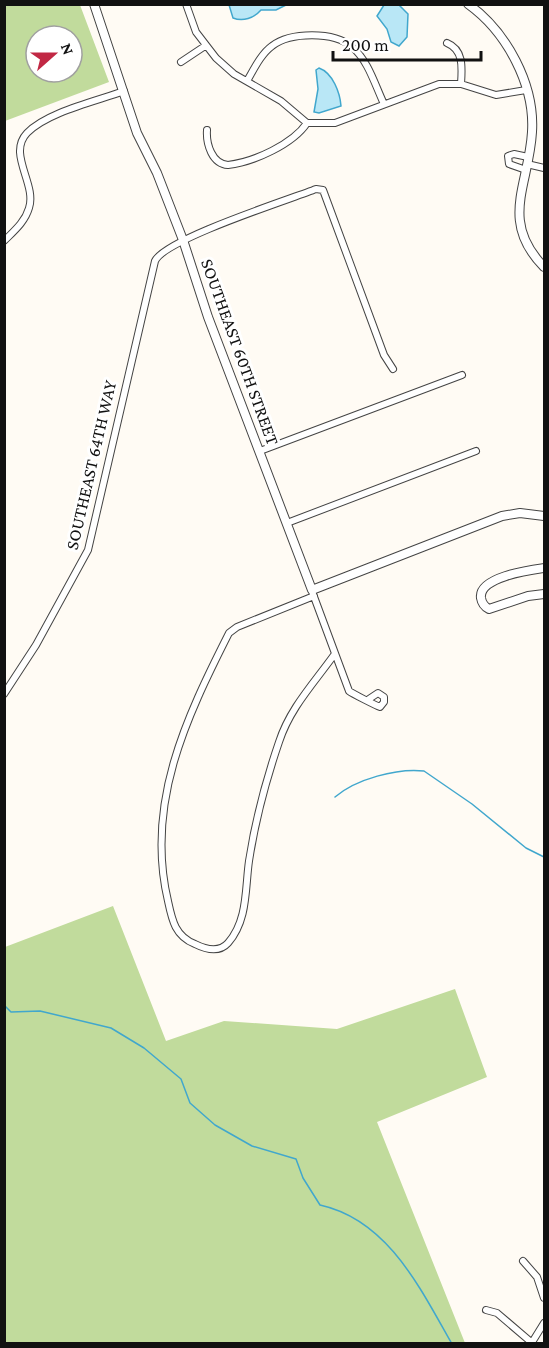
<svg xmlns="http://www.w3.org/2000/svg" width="549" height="1348" font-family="'Crimson Pro',serif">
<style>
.forest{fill:#c1db9c;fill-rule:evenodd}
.water{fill:#b9e7f6;stroke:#41a7cd;stroke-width:1.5}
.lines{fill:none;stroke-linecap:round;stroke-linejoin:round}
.stream{stroke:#41a7cd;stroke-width:1.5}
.minor-casing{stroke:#444;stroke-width:8}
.tertiary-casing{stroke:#444;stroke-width:10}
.minor{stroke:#fff;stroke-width:6}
.tertiary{stroke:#fff;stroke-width:8}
.labels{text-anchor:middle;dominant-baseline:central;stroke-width:6;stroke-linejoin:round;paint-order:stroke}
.street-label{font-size:18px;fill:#111;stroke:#fff}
</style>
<rect width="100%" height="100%" fill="#fffbf4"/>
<!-- forest -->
<path class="forest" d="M5,4l75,1 29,77 -104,39zM36,36h36v36h-36z
M113,906l53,135 58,-20 113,8 118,-40 32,88 -110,45 88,221h-460v-396z"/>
<!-- water -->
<path class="water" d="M229,5v-1l57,1 -10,5h-15c-7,8 -18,12 -28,8z
M384,5h15l9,9 -1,23 -8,9 -8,-4 -4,-13 -10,-13z
M319,68c14,5 21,25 22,38l-22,7 -5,-1 4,-23 -2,-19z"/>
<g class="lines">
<!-- stream -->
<path class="stream" d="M335,797c21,-18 62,-29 89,-26l48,33 54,44 18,9
M4,1005l7,7 29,-1 71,17 33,20 37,31 9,24 25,22 37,21 44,13 7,19 17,27c68,15 100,83 132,139"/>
<!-- minor casing -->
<g class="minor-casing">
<path id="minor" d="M186,4l10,28 20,26 18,16 47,27 26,22h28l104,-39h22l35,11 30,-5
M447,43c17,7 15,25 14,41
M181,62l24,-16
M247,81c7,-12 14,-27 25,-35 18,-14 62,-15 80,1 16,13 23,38 32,57
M207,130c-1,14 5,34 21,35 26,-3 65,-21 79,-42
M527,164l17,4
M526,170l-17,-6 -1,-8 6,-2 14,3
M4,241c10,-10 21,-19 25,-33 8,-24 -22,-54 -2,-75 20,-21 70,-32 97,-42
M260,451l202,-76
M287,523l189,-72
M313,594l36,97c4,3 28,15 31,16l4,-5v-5l-6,-4 -9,6
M314,596l-77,31 -8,6c-43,85 -84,171 -61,268 4,19 7,35 27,43 10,5 24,9 33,-1 20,-23 17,-54 21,-82 6,-39 17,-81 30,-119 11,-34 35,-59 55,-87
M4,694l32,-49 52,-95 67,-289c10,-22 133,-61 161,-72l7,1 61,165 9,14
M523,1261l14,16 7,21
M486,1310l11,3 34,29
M531,1344l13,-21"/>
</g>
<!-- tertiary casing -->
<g class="tertiary-casing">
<path id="tertiary" d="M94,4l43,129 20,40 26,67 25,77 104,273 190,-74 18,-3 24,3
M468,4c39,28 67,81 64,128 -3,53 -33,89 12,135
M544,568c-14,2 -66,9 -63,30 1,6 4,9 8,11l39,-13 16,-2"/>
</g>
<!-- minor -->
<use href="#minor" class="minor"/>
<!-- tertiary -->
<use href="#tertiary" class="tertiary"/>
</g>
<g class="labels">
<!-- street labels -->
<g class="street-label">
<text transform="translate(240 352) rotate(70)">SOUTHEAST 60TH STREET</text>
<text transform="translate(91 465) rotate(-77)">SOUTHEAST 64TH WAY</text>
</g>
</g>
<!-- border -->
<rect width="549" height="1348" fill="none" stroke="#111111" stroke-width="12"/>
<!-- north arrow -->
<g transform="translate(54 54) rotate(69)"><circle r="28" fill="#ffffff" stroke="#a0a0a0" stroke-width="1.5"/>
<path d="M0-4.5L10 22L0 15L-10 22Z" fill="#c12844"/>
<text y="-9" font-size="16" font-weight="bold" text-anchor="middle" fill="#111111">N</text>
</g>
<!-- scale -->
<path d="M333 51v9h148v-9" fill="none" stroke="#111111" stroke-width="3"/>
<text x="342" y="51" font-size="18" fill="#111111" stroke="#ffffff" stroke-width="4.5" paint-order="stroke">200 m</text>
</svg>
